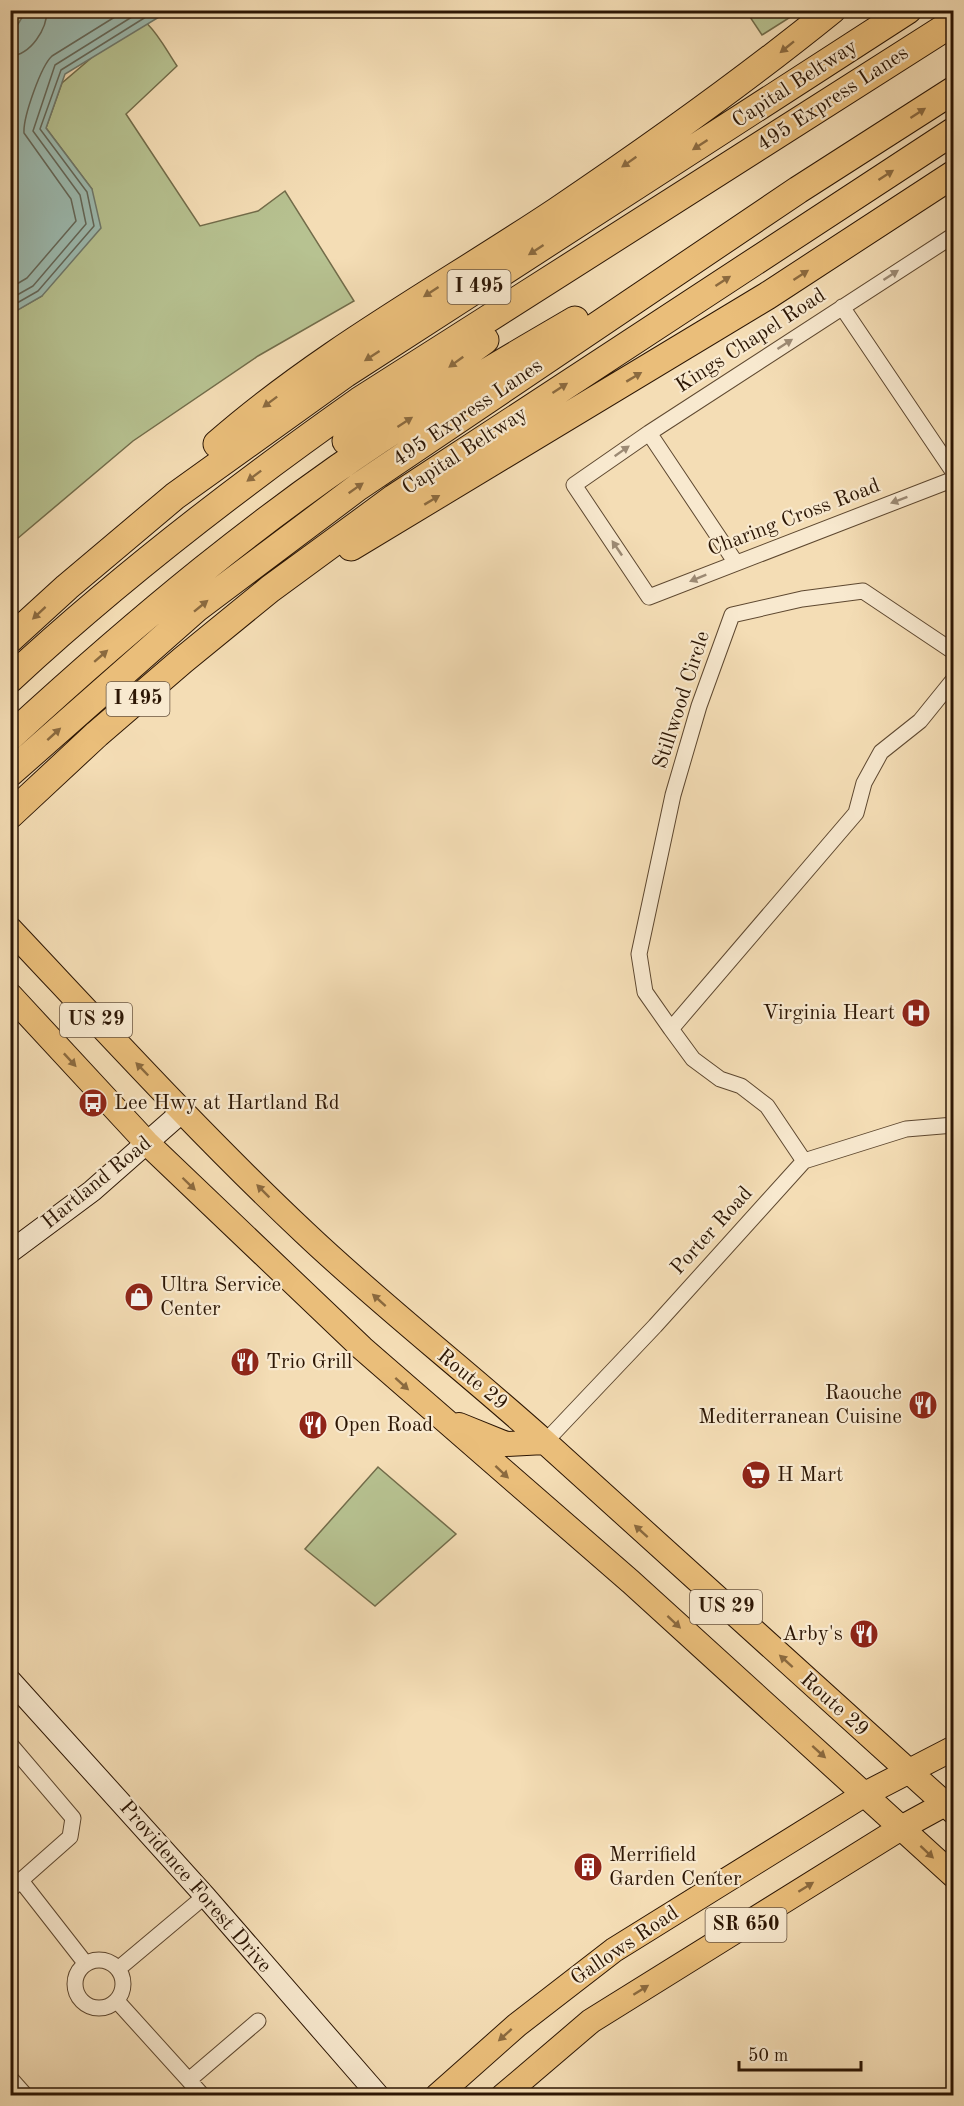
<svg xmlns="http://www.w3.org/2000/svg" width="964" height="2106" font-family="'Old Standard TT',serif">
<style>
.green{fill:#b7c291;stroke:#726c4a;stroke-width:1.5}
.water{fill:#9cbbb1;stroke:#6f796c;stroke-width:1.5}
.lines{fill:none;stroke-linecap:round;stroke-linejoin:round}
.shore{stroke:#64685a;stroke-width:1.5}
.street-casing{stroke:#5e4830;stroke-width:17}
.secondary-casing{stroke:#2c1604;stroke-width:23}
.primary-casing{stroke:#2c1604;stroke-width:26}
.highway-casing{stroke:#2c1604;stroke-width:29}
.street{stroke:#f8e9cf;stroke-width:15}
.secondary{stroke:#f8e9cf;stroke-width:21}
.primary{stroke:#eabe7a;stroke-width:24}
.highway{stroke:#eabe7a;stroke-width:27}
.oneway{fill:#8b6a3f}
.oneway2{fill:#9c8a74}
.labels{text-anchor:middle;dominant-baseline:central;stroke-width:4.5;stroke-linejoin:round;paint-order:stroke}
.shield{fill:#f8e9cf;stroke:#695541;stroke-width:1.5}
.shield-label{font-size:20px;font-weight:bold;fill:#2c1604}
.street-label{font-size:21px;fill:#2c1604;stroke:#f8e9cf}
.poi-label{font-size:21px;fill:#2c1604;stroke:#f8e9cf;text-anchor:start}
</style>
<rect width="100%" height="100%" fill="#f4ddb5"/>
<filter id="stains"><feTurbulence type="fractalNoise" baseFrequency=".00333" numOctaves="4"/><feColorMatrix values="0 0 0 0 .2 0 0 0 0 .09 0 0 0 0 .02 0 0 0 .5 -.17"/></filter>
<radialGradient id="worn" r=".72"><stop offset=".6" stop-color="#630" stop-opacity="0"/><stop offset="1" stop-color="#630" stop-opacity=".3"/></radialGradient>
<!-- green -->
<path class="green" d="M117,10c31,1 45,34 60,56l-51,48 74,112 58,-15 27,-20 69,110 -96,55 -125,85 -122,103 -1,-230 32,-18 50,-107 -46,-61 16,-45 35,-30z
M11,11h15l-15,26z
M746,11h54l-38,24z
M378,1467l78,67 -81,72 -70,-57z"/>
<!-- water -->
<path class="water" d="M26,11h143l-104,63 -19,54 46,61 9,39 -59,68 -31,18 -1,-277z"/>
<g class="lines">
<!-- shore -->
<path class="shore" d="M10,56c21,-1 37,-27 37,-46
M10,288l17,-10 49,-57 -5,-22 -47,-66c-1,-16 17,-67 28,-77l74,-46
M10,299l23,-13 53,-62 -6,-29 -47,-64 22,-66 88,-55
M10,307l28,-16 56,-65 -7,-34 -47,-63 21,-59 96,-60"/>
<!-- street casing -->
<g class="street-casing">
<path id="street" d="M954,235l-305,198 -75,52 75,112 305,-118
M842,307l112,166
M649,433l87,130
M954,652l-91,-61 -61,8 -70,16 -33,91 -26,89 -34,159 6,38 26,37 185,-216 8,-30 17,-31 39,-31 34,-42
M671,1029l22,30 27,20 21,7 26,20 37,55
M545,1442l110,-116 149,-165 102,-32 48,-4
M10,1744l63,74 -3,19 -60,53
M22,1882l64,82
M75 1984a24 24 0 1 1 48 0a24 24 0 1 1-48 0Z
M118,1969l87,-73
M117,2001l86,95
M10,2078l16,18
M189,2080l69,-59"/>
</g>
<!-- secondary casing -->
<g class="secondary-casing">
<path id="secondary" d="M10,1252l82,-61 91,-80
M10,1680l195,216 174,200"/>
</g>
<!-- primary casing -->
<g class="primary-casing">
<path id="primary" d="M10,929c97,103 192,207 295,304 77,73 161,138 240,209l409,370
M10,995l137,148 215,205 269,234 323,294
M459,1425l47,19 39,-2
M437,2096l80,-71 97,-75 251,-156 89,-46
M503,2096l88,-75 310,-193 53,-29"/>
</g>
<!-- highway casing -->
<g class="highway-casing">
<path id="highway" d="M346,441l139,-101
M217,444c104,-91 226,-157 340,-233 95,-64 186,-129 275,-201
M351,547l416,-251 187,-122
M10,639l57,-52 108,-91 170,-122 563,-364
M10,679c110,-102 227,-192 349,-278l595,-379
M10,737c125,-115 255,-224 398,-316 54,-36 111,-68 167,-101
M10,773l187,-165 161,-121 440,-297 156,-100
M10,815l87,-81 86,-74 87,-71 124,-91 560,-367"/>
</g>
<!-- street -->
<use href="#street" class="street"/>
<!-- secondary -->
<use href="#secondary" class="secondary"/>
<!-- primary -->
<use href="#primary" class="primary"/>
<!-- highway -->
<use href="#highway" class="highway"/>
</g>
<!-- one-way arrows -->
<defs><path id="oneway-solid" d="M-6-.8H1V-3.2L6.5 0L1 3.2V.8H-6Z" transform="scale(1.5)"/></defs>
<g class="oneway">
<use href="#oneway-solid" transform="translate(787 47) rotate(141)"/>
<use href="#oneway-solid" transform="translate(918 113) rotate(-33)"/>
<use href="#oneway-solid" transform="translate(700 145) rotate(147)"/>
<use href="#oneway-solid" transform="translate(629 162) rotate(145)"/>
<use href="#oneway-solid" transform="translate(886 175) rotate(-33)"/>
<use href="#oneway-solid" transform="translate(536 250) rotate(147)"/>
<use href="#oneway-solid" transform="translate(801 275) rotate(-33)"/>
<use href="#oneway-solid" transform="translate(723 281) rotate(-33)"/>
<use href="#oneway-solid" transform="translate(431 292) rotate(147)"/>
<use href="#oneway-solid" transform="translate(372 356) rotate(147)"/>
<use href="#oneway-solid" transform="translate(456 362) rotate(144)"/>
<use href="#oneway-solid" transform="translate(634 377) rotate(-31)"/>
<use href="#oneway-solid" transform="translate(560 388) rotate(-33)"/>
<use href="#oneway-solid" transform="translate(270 402) rotate(143)"/>
<use href="#oneway-solid" transform="translate(405 422) rotate(-33)"/>
<use href="#oneway-solid" transform="translate(254 476) rotate(143)"/>
<use href="#oneway-solid" transform="translate(356 488) rotate(-35)"/>
<use href="#oneway-solid" transform="translate(432 500) rotate(-31)"/>
<use href="#oneway-solid" transform="translate(201 606) rotate(-39)"/>
<use href="#oneway-solid" transform="translate(39 613) rotate(137)"/>
<use href="#oneway-solid" transform="translate(101 656) rotate(-41)"/>
<use href="#oneway-solid" transform="translate(54 734) rotate(-42)"/>
<use href="#oneway-solid" transform="translate(70 1060) rotate(47)"/>
<use href="#oneway-solid" transform="translate(142 1069) rotate(-134)"/>
<use href="#oneway-solid" transform="translate(189 1184) rotate(44)"/>
<use href="#oneway-solid" transform="translate(263 1191) rotate(-135)"/>
<use href="#oneway-solid" transform="translate(379 1300) rotate(-138)"/>
<use href="#oneway-solid" transform="translate(402 1384) rotate(42)"/>
<use href="#oneway-solid" transform="translate(502 1472) rotate(43)"/>
<use href="#oneway-solid" transform="translate(641 1531) rotate(-138)"/>
<use href="#oneway-solid" transform="translate(674 1622) rotate(43)"/>
<use href="#oneway-solid" transform="translate(786 1661) rotate(-138)"/>
<use href="#oneway-solid" transform="translate(819 1752) rotate(42)"/>
<use href="#oneway-solid" transform="translate(927 1852) rotate(43)"/>
<use href="#oneway-solid" transform="translate(806 1887) rotate(-32)"/>
<use href="#oneway-solid" transform="translate(641 1990) rotate(-32)"/>
<use href="#oneway-solid" transform="translate(505 2035) rotate(138)"/>
</g>
<g class="oneway2">
<use href="#oneway-solid" transform="translate(891 275) rotate(-33)"/>
<use href="#oneway-solid" transform="translate(785 344) rotate(-33)"/>
<use href="#oneway-solid" transform="translate(622 451) rotate(-35)"/>
<use href="#oneway-solid" transform="translate(899 500) rotate(159)"/>
<use href="#oneway-solid" transform="translate(617 548) rotate(-124)"/>
<use href="#oneway-solid" transform="translate(698 578) rotate(158)"/>
</g>
<!-- icons -->
<defs>
<g id="hospital-disc" transform="scale(1.5)"><circle r="9.5" fill="#8f2418" stroke="#f8e9cf"/><path d="M-5-5h3v3.5h4V-5h3V5h-3V1.5h-4V5h-3Z" fill="#fff"/></g>
<g id="bus-disc" transform="scale(1.5)"><circle r="9.5" fill="#8f2418" stroke="#f8e9cf"/><path d="M-5-6H5V4H4V6H2V4H-2V6H-4V4H-5ZM-3.5-4V0h7V-4ZM-3.5 1.2v1.5H-2V1.2ZM2 1.2v1.5H3.5V1.2Z" fill="#fff"/></g>
<g id="shop-disc" transform="scale(1.5)"><circle r="9.5" fill="#8f2418" stroke="#f8e9cf"/><path d="M-5-2.5h2.3a2.7 3.5 0 0 1 5.4 0H5L5.5 6h-11ZM-1.5-2.5h3a1.5 2.3 0 0 0-3 0Z" fill="#fff"/></g>
<g id="restaurant-disc" transform="scale(1.5)"><circle r="9.5" fill="#8f2418" stroke="#f8e9cf"/><path d="M-5-6h1v4h1v-4h1v4h1v-4h1v5L-1.5 .5V6h-2V.5L-5-1ZM5-6V6H3V1.5H1.5Q1.5-4 5-6Z" fill="#fff"/></g>
<g id="supermarket-disc" transform="scale(1.5)"><circle r="9.5" fill="#8f2418" stroke="#f8e9cf"/><path d="M-6-5.5h2.5l.6 2H6L4.5 2H-2.5L-4.4-4H-6ZM-1.5 3.2a1.3 1.3 0 1 0 .1 0ZM3 3.2a1.3 1.3 0 1 0 .1 0Z" fill="#fff"/></g>
<g id="building-disc" transform="scale(1.5)"><circle r="9.5" fill="#8f2418" stroke="#f8e9cf"/><path d="M-4-6H4V6H1V3H-1V6H-4ZM-2.5-4.3h1.7v1.8h-1.7ZM.8-4.3h1.7v1.8H.8ZM-2.5-1h1.7V.8h-1.7ZM.8-1h1.7V.8H.8Z" fill="#fff"/></g>
</defs>
<g fill-rule="evenodd">
<use href="#hospital-disc" x="916" y="1013"/>
<use href="#bus-disc" x="93" y="1103"/>
<use href="#shop-disc" x="139" y="1297"/>
<use href="#restaurant-disc" x="245" y="1362"/>
<use href="#restaurant-disc" x="923" y="1405"/>
<use href="#restaurant-disc" x="313" y="1425"/>
<use href="#supermarket-disc" x="756" y="1475"/>
<use href="#restaurant-disc" x="864" y="1634"/>
<use href="#building-disc" x="588" y="1867"/>
</g>
<g class="labels">
<!-- shield labels -->
<g class="shield">
<rect x="447.5" y="270" width="63" height="34" rx="4.5"/>
<rect x="106.5" y="682" width="63" height="34" rx="4.5"/>
<rect x="60" y="1003" width="72" height="34" rx="4.5"/>
<rect x="690" y="1590" width="72" height="34" rx="4.5"/>
<rect x="705.5" y="1908" width="81" height="34" rx="4.5"/>
</g>
<g class="shield-label">
<text x="479" y="287">I 495</text>
<text x="138" y="699">I 495</text>
<text x="96" y="1020">US 29</text>
<text x="726" y="1607">US 29</text>
<text x="746" y="1925">SR 650</text>
</g>
<!-- street labels -->
<g class="street-label">
<text transform="translate(795 84) rotate(-33)">Capital Beltway</text>
<text transform="translate(833 99) rotate(-33)">495 Express Lanes</text>
<text transform="translate(751 341) rotate(-33)">Kings Chapel Road</text>
<text transform="translate(468 413) rotate(-34)">495 Express Lanes</text>
<text transform="translate(465 451) rotate(-33)">Capital Beltway</text>
<text transform="translate(794 518) rotate(-21)">Charing Cross Road</text>
<text transform="translate(682 700) rotate(-72)">Stillwood Circle</text>
<text transform="translate(97 1183) rotate(-39)">Hartland Road</text>
<text transform="translate(712 1231) rotate(-48)">Porter Road</text>
<text transform="translate(472 1380) rotate(39)">Route 29</text>
<text transform="translate(834 1705) rotate(42)">Route 29</text>
<text transform="translate(195 1887) rotate(49)">Providence Forest Drive</text>
<text transform="translate(625 1946) rotate(-34)">Gallows Road</text>
</g>
<!-- poi labels -->
<g class="poi-label">
<text x="895" y="1013" text-anchor="end">Virginia Heart</text>
<text x="114" y="1103">Lee Hwy at Hartland Rd</text>
<text x="160" y="1285">Ultra Service<tspan x="160" dy="24">Center</tspan></text>
<text x="266" y="1362">Trio Grill</text>
<text x="902" y="1393" text-anchor="end">Raouche<tspan x="902" dy="24">Mediterranean Cuisine</tspan></text>
<text x="334" y="1425">Open Road</text>
<text x="777" y="1475">H Mart</text>
<text x="843" y="1634" text-anchor="end">Arby's</text>
<text x="609" y="1855">Merrifield<tspan x="609" dy="24">Garden Center</tspan></text>
</g>
</g>
<!-- margin -->
<rect width="964" height="2106" fill="none" stroke="#f4ddb5" stroke-width="36"/>
<rect x="12" y="12" width="940" height="2082" fill="none" stroke="#2c1604" stroke-width="3"/>
<rect x="18" y="18" width="928" height="2070" fill="none" stroke="#2c1604" stroke-width="1.5"/>
<!-- scale -->
<path d="M739 2061v9h122v-9" fill="none" stroke="#2c1604" stroke-width="3"/>
<text x="748" y="2061" font-size="18" fill="#2c1604" stroke="#f8e9cf" stroke-width="4.5" paint-order="stroke">50 m</text>
<rect width="100%" height="100%" filter="url(#stains)"/>
<rect width="100%" height="100%" fill="url(#worn)"/>
</svg>
